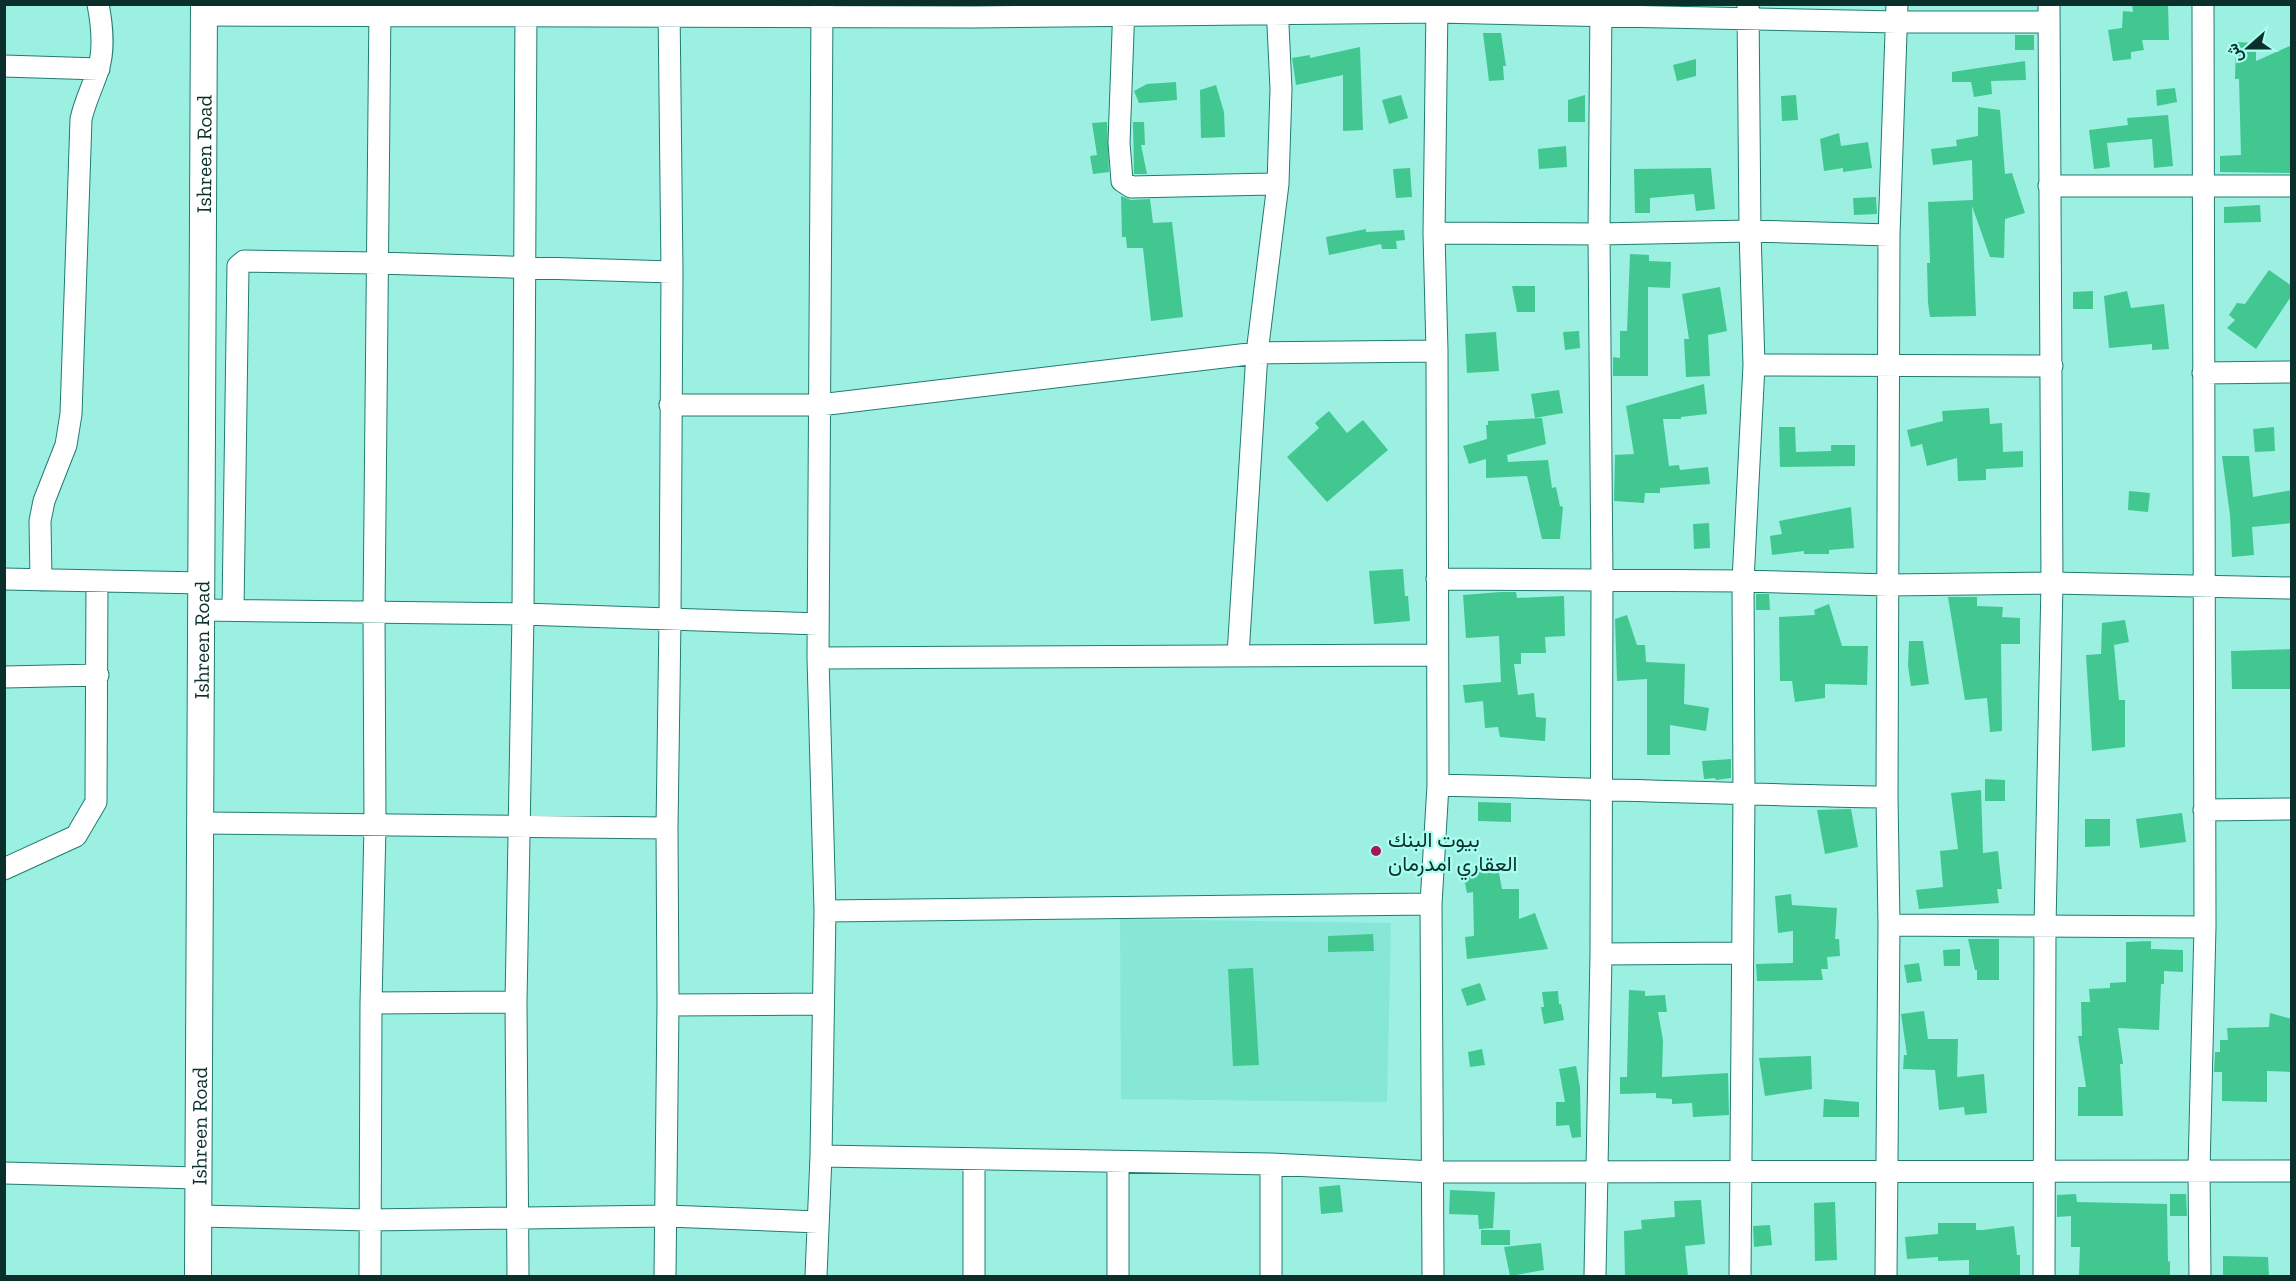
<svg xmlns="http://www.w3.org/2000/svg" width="2296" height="1281" font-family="'Zilla Slab',Vazirmatn,serif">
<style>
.built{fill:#86e7d7}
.building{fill:#42c791}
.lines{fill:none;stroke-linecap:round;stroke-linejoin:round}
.minor-casing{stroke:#217c70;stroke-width:23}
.tertiary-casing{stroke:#217c70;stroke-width:28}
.minor{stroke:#fff;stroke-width:21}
.tertiary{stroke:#fff;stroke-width:26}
.poi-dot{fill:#a71755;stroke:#a8feef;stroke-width:2}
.labels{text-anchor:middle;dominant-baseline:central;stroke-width:4.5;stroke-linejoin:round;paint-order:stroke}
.street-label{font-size:21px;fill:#0b302b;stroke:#a8feef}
.poi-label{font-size:21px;fill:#0b302b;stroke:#a8feef;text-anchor:start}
</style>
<rect width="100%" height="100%" fill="#9bf0e2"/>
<!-- built -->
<path class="built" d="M1120,919l271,4 -4,179 -266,-3z"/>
<!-- building -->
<path class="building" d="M2132,4h36l1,36h-27l2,10 -13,2v7l-18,2 -5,-31 14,-2 1,-17 10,1z
M1483,33h18l5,33h-3l1,14 -15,1z
M2015,35h19v15h-19z
M2236,42l20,1v18l36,-16v128l-72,-1v-16l21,-1 -2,-76h-4z
M1360,47l3,83 -20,1v-56l-47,10 -4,-27 18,-3v3z
M1696,59v17l-19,5 -4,-16z
M2025,61l1,19 -35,1 1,13 -18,3 -3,-15h-19v-10z
M1176,82l1,18 -38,3 -5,-12 13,-7z
M1216,85l8,27 1,25 -24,1 -1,-48z
M2175,88l2,14 -20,4 -1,-16z
M1401,95l7,23 -19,6 -7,-24z
M1585,95v27h-17v-22z
M1796,95l2,25 -16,1 -1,-25z
M1978,107l22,3 5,64 7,-1 13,40 -20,6 -1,39 -14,-1 -18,-51 4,110 -46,1 -2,-14 -1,-40h3l-2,-61 45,-2 -1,-40 -39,5 -2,-16 26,-3 -1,-6 22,-4z
M2168,115l5,51 -19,2 -2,-29 -45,4 3,24 -16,2 -5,-39 39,-5 -1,-7z
M1107,122l2,50 -16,2 -3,-18 7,-1 -5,-32z
M1133,122h11l1,23h-4l6,29h-13z
M1839,133l2,13 27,-4 4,26 -29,4v-4l-19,3 -4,-32z
M1566,146l1,21 -28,2 -1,-20z
M1410,168l2,29 -16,1 -3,-29z
M1711,168l4,41 -19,2 -2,-17 -44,4v15h-15l-1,-44z
M1121,196l10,4 19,-1 3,24 19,-1 11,95 -32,4 -8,-73h-16l-1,-11h-4z
M1876,197l1,17 -23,1 -1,-17z
M2260,205l1,17 -37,1v-16z
M1366,229v3l38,-2 1,10 -9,1 1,8h-15l-1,-5 -52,11 -3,-18z
M1630,254l19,1v6l22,1 -1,26 -22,-1v89h-35v-19l7,1v-27h7z
M2269,270l23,16v9l-36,54 -29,-21 8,-8 -6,-5 8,-12 8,1z
M1512,286h23v26h-18z
M1720,287l7,44 -19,4 2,41 -24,1 -2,-38h5l-7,-45z
M2093,291v18h-20v-17z
M2127,291l4,17 33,-4 5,45 -17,1v-6l-43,4 -5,-52z
M1579,331l1,17 -15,2 -2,-18z
M1496,332l3,39 -32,2 -2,-39z
M1704,384l3,30 -26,3v2h-18l6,47 10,-1 1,5 28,-3 2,17 -50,4v5h-15l-1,10 -30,-2 1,-46 19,-1 -8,-48z
M1559,390l4,23 -28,5 -4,-24z
M1989,408l1,16 12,-1 1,29 20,-1v16l-37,2v11l-28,1 -1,-23 -30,8 -5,-22 -11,3 -4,-17 36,-9 -1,-10z
M1329,411l18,22 16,-13 25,30 -61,52 -40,-45 32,-29 -4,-5z
M1542,418l4,26 -39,11 1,7 40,-2 4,28 4,-1 4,19 3,1 -3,32h-18l-15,-63 -41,2v-19l-17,5 -6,-18 24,-7 -1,-14h2v-4z
M1779,427h16l1,25 35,-1v-6h24v21l-75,1z
M2274,427l1,24 -20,1 -2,-23z
M2222,456h27l4,41 39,-7v33l-40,4 2,28 -22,2 -2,-42z
M2129,491l21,2 -2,19 -20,-2z
M1851,507l3,41 -25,2v4h-25v-3l-32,4 -2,-19 12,-2 -3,-13z
M1709,523l1,25 -16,1 -1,-25z
M1403,569l2,27h3l2,25 -36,3 -5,-53z
M1500,592h16l1,6 47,-2 1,40 -20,1 1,16h-25v11h-7l4,31 16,-2 2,24 10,1 -1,23 -45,-4 -2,-10 -13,1 -2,-27 -18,2 -2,-18 38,-3 -2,-46 -33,2 -3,-43z
M1756,594h13l1,16h-14z
M1948,597h29v9l26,1 -1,10 18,1v26h-19l1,87 -12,1 -3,-34 -22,2z
M1829,604l13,42h26l-1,39 -42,-1v14l-30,4 -3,-21h-12l-1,-64 36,-2 -1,-5z
M1627,615l10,30h8l1,17 39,2 -1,40 25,4 -3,23 -36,-6v30h-23v-76l-30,2 -2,-62z
M2125,620l4,22 -15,3 5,55h6v47l-33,4 -6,-96 15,-1 1,-31z
M1909,641h14l6,43 -18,2 -3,-20z
M2292,649v40h-60l-1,-38z
M1731,759v19l-15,2 -1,-2 -11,1 -2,-18z
M1985,779l20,1v21h-20z
M1981,790l2,63 15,-2 4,38h-5l2,14 -80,6 -3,-19 27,-3 -3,-36 18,-2 -7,-56z
M1478,802l33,1v19l-33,-1z
M1851,809l7,38 -33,7 -8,-44z
M2182,813l4,29 -46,6 -4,-29z
M2085,819h25v27l-25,1z
M1498,868l4,21h17v30l16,-6 13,36 -81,10 -2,-22 9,-1 -1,-44 -6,1 -4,-19z
M1791,894l1,11 45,3 -2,31h4l1,17 -13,1 1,12h-7l2,11 -66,1 -1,-17 37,-1v-32l-15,2 -3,-37z
M1373,934l1,17 -46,1v-16z
M1968,939h31v41h-22v-10h-2z
M2151,941v8l32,1v22l-19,-1v13h-3l-2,46 -41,-2 5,36h-3l3,52h-45v-29h8l-8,-51h4l-1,-34h9l-1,-13 21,-1v-5l16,-1v-40z
M1960,949v17h-16l-1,-16z
M1919,963l3,18 -15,2 -3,-18z
M1253,968l6,97 -26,1 -5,-97z
M1480,983l6,17 -19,6 -6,-17z
M1629,990l16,1v5l20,-1 2,17h-9l5,28 -1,37 66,-4 1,42 -36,2 -1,-14 -20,1v-5l-16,-1v-5l-36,1v-17h7z
M1558,991l1,13h2l3,16 -20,4 -3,-17h3l-2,-15z
M1924,1011l4,28h30l-1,38 27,-3 3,39 -22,2 -1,-8 -25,3 -4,-40 -32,-1 1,-14h3l-6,-41z
M2270,1013l22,6v53l-25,-1v31l-45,-1v-29h-8l1,-20h5v-12h8l-1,-12 42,-1z
M1482,1049l3,16 -15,2 -2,-15z
M1811,1056l1,33 -47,7 -6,-38z
M1576,1066l4,21 1,50 -9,1 -3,-13 -13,1v-24h9l-6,-33z
M1824,1099l35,3v15h-36z
M1340,1185l3,27 -22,2 -2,-27z
M1450,1190l45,2 -2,36 -14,1 -1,-14 -29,-1z
M2076,1194l1,8 90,2 1,58 2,-1v15h-91l1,-29h-9v-31l-14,1v-22z
M2170,1194h16l1,22h-17z
M1701,1200l4,44 -20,2 3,30h-63l-1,-45 18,-2 -1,-9 34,-3 -1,-16z
M1835,1202l2,58 -22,1 -1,-58z
M1938,1223h38v7h7l31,-4 3,29h3v21h-51v-16l-31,1v-4l-31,2 -2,-22 33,-3z
M1770,1225l2,20 -18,2 -1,-21z
M1481,1230h29v15h-29z
M1541,1243l3,27 -34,6 -6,-29z
M2223,1256l45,1 1,19h-46z"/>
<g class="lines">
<!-- minor casing -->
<g class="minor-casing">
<path id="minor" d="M1124,4l-5,139 3,38 9,6 147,-3
M204,15l769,2 464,-5 460,10h152
M4,66l95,3
M2049,186h243
M1434,233l165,1 151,-3 139,4
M1754,365l298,1
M2203,373l89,-1
M670,405h150l437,-52 180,-2
M4,579l198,4
M1437,579l306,2 146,4 163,-2 240,5
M41,580l-1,-59 4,-20 22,-56 5,-31 10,-295c4,-18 12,-33 17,-49 7,-21 4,-45 0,-66
M202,610l321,4 295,10
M233,610l5,-344 6,-5 133,2 295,9
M1238,655l19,-302 21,-169 3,-95 -4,-85
M818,658l619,-3
M4,677l94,-2
M1438,785c150,3 299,10 449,12
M2204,810l88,-1
M200,823l467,5
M4,869l72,-33 20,-34 1,-221
M825,911l606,-7
M1889,925l316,2
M1601,954l141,-1
M371,1003l145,-1
M668,1005l155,-1
M821,1156l450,8 163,8 858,-1
M4,1173l194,5
M198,1216l171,4 298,-4 151,6
M370,1276l1,-273 4,-177 -1,-214 6,-607
M518,1276l-2,-274 7,-388 3,-609
M665,1276l3,-271 -1,-177 3,-209 2,-347 -3,-267
M816,1276l5,-120 4,-245 -7,-253 4,-653
M974,1276v-117
M1118,1276v-114
M1271,1276v-112
M1433,1276l-2,-372 7,-119 -1,-434 -3,-118 3,-229
M1595,1276l6,-322 1,-375 -3,-345 2,-230
M1740,1276l4,-481 -1,-214 11,-216 -4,-134 -2,-226
M1886,1276l3,-351 -2,-128 2,-562 8,-231
M2044,1276l1,-350 7,-343 -3,-579
M2200,1276l-1,-106 6,-243 -2,-923"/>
</g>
<!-- tertiary casing -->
<g class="tertiary-casing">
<g id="tertiary">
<path id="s1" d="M198,1276l6,-1272"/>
</g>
</g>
<!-- minor -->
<use href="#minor" class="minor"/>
<!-- tertiary -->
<use href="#tertiary" class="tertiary"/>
</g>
<!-- markers -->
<circle class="poi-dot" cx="1376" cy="851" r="6"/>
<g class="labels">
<!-- street labels -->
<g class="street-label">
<text stroke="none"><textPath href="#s1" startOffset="1122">Ishreen Road</textPath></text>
<text stroke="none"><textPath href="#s1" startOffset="636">Ishreen Road</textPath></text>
<text stroke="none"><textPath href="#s1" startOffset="150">Ishreen Road</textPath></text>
</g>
<!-- poi labels -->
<g class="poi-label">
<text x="1388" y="839">بيوت البنك<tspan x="1388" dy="24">العقاري امدرمان</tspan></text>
</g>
</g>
<!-- border -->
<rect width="2296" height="1281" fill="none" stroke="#0b302b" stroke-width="12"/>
<!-- north arrow -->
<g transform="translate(2248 48) rotate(249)" stroke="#a8feef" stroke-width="4.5" paint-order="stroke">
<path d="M0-4.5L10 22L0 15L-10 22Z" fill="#0b302b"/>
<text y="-9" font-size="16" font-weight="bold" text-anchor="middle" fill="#0b302b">ش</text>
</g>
</svg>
